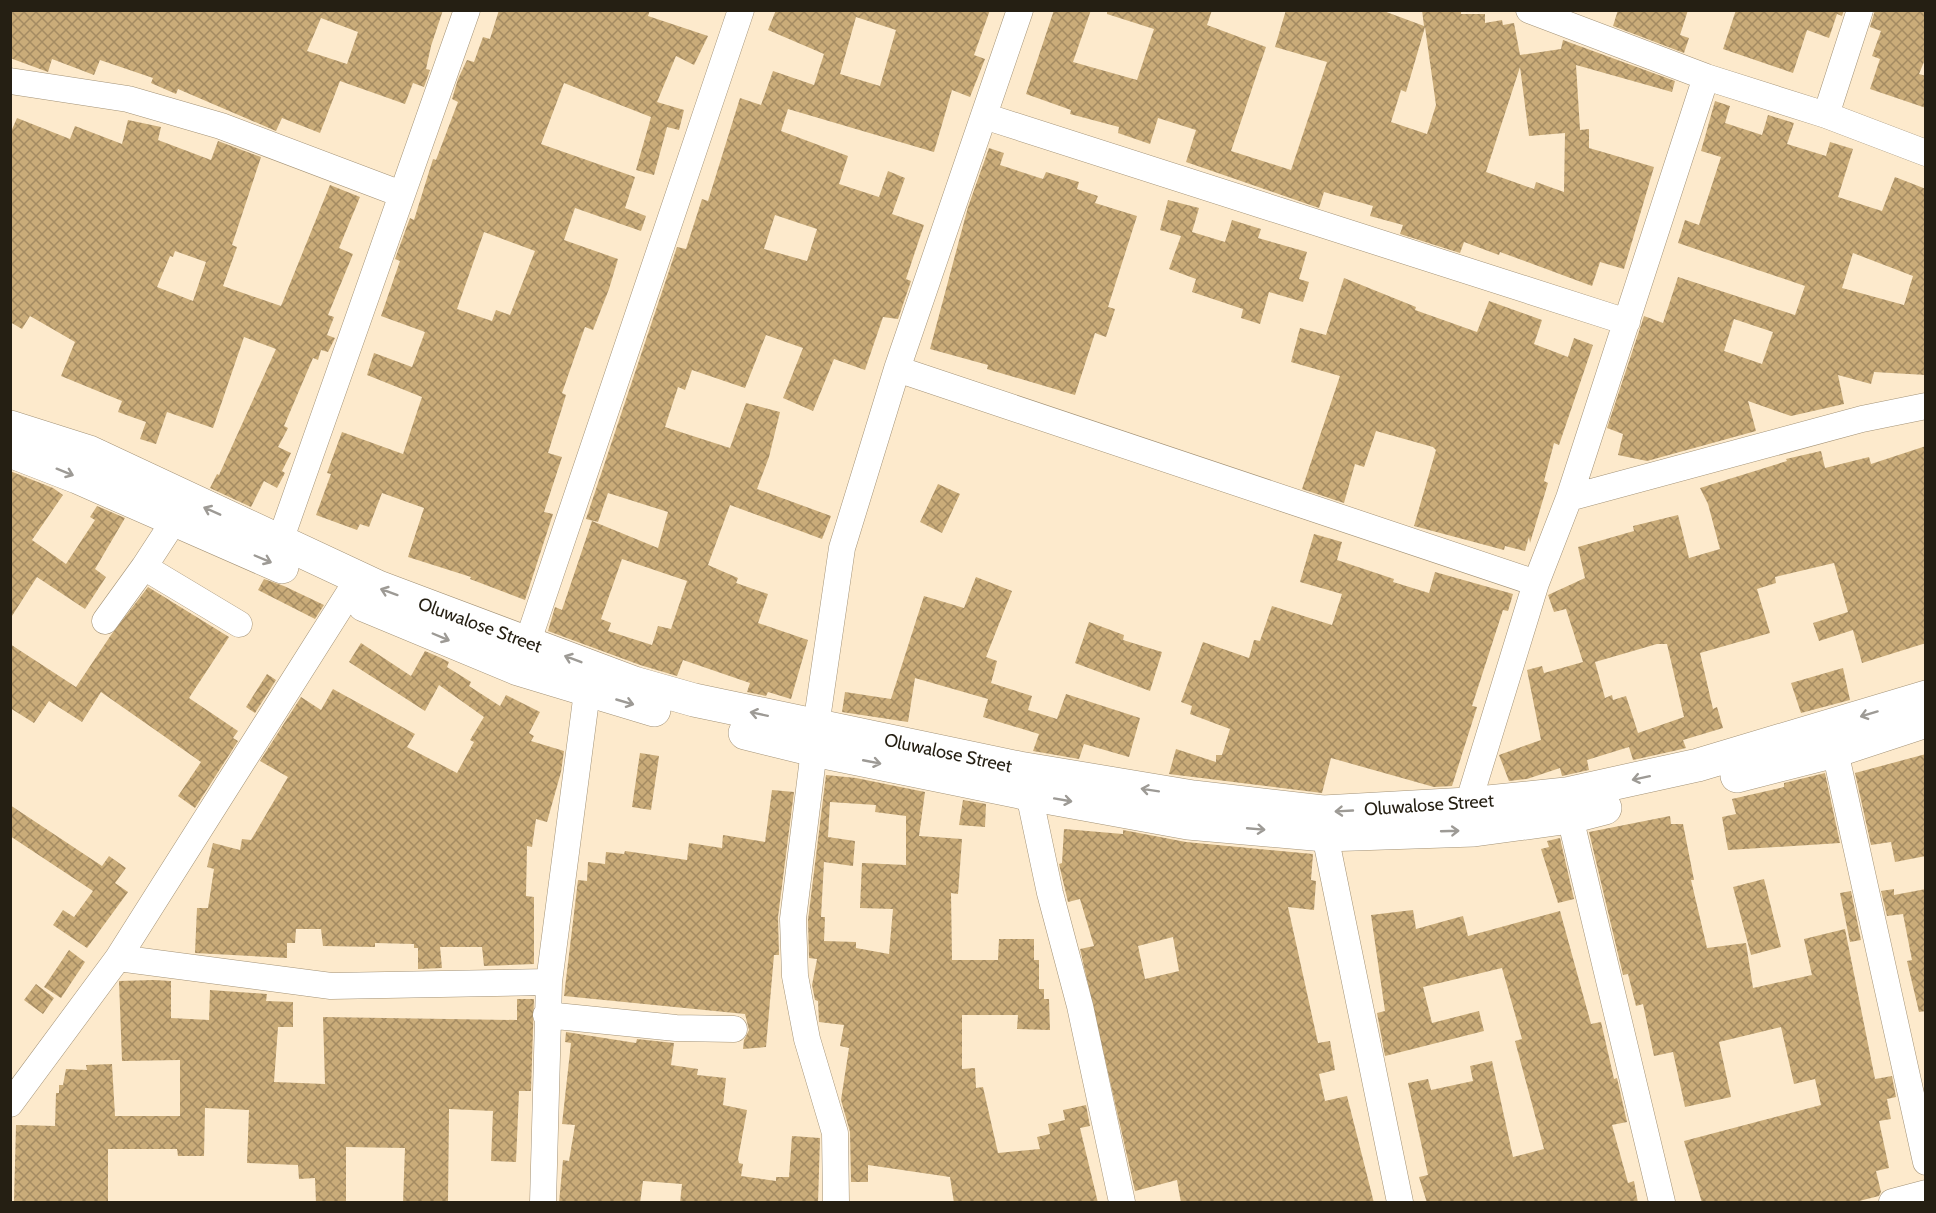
<svg xmlns="http://www.w3.org/2000/svg" width="1936" height="1213" font-family="Cabin,sans-serif">
<style>
.building{fill:url(#building-cross-hatch);fill-rule:evenodd}
.lines{fill:none;stroke-linecap:round;stroke-linejoin:round}
.street-casing{stroke:#a39276;stroke-width:27}
.secondary-casing{stroke:#a39276;stroke-width:34}
.street{stroke:#fff;stroke-width:26}
.secondary{stroke:#fff;stroke-width:33}
.oneway{stroke:#9d9a95}
.labels{text-anchor:middle;dominant-baseline:central;stroke-width:6;stroke-linejoin:round;paint-order:stroke}
.street-label{font-size:18px;fill:#251f13;stroke:#fff}
</style>
<defs>
<pattern id="building-cross-hatch" width="8" height="8" patternUnits="userSpaceOnUse" patternTransform="scale(1.5)"><rect width="8" height="8" fill="#caac79"/><path d="M0 0l8 8M0 8l8-8" fill="none" stroke="#a48b62"/></pattern>
</defs>
<rect width="100%" height="100%" fill="#fdeacc"/>
<!-- building -->
<path class="building" d="M10,10h433l-12,36 -5,23 4,1 -6,17 -11,-4 -8,21 -65,-23 -20,52 -38,-15 -6,13 -98,-42 -2,5 -25,-11 2,-5 -53,-18 -6,15 -42,-16 -4,13 -38,-14zM321,18l37,14 -11,32 -40,-13z
M499,10h151l-2,6 60,20 -14,29 -18,-9 -19,46 27,8 -5,20 -12,-3 -13,48 -18,-5 15,-53 -87,-34 -23,61 94,33 -10,31 21,8 -5,15 -66,-23 -11,32 54,19 -9,30 -16,41 -8,-3 -23,66 4,2 -18,58 14,4 -18,55 9,2 -28,86 -55,-21 1,-2 -63,-20 16,-49 -42,-15 -13,34 -9,-3 -3,6 -41,-15 15,-41 -4,-1 15,-41 61,22 19,-57 -55,-22 7,-22 38,14 13,-35 -44,-16 19,-55 -5,-2 15,-41 4,2 19,-61 3,1 22,-58 -6,-3 6,-20 9,-19 7,2 9,-25 7,2zM484,232l51,19 -25,64 -14,-5 -4,11 -35,-12z
M776,10h214l-16,45 11,4 -15,38 -18,-7 -18,62 -146,-43 -7,22 67,25 -9,28 40,13 9,-26 17,7 -13,36 32,11 -18,54 5,2 -13,38 -15,-2 -18,53 -31,-11 -21,52 -30,-13 20,-50 -37,-13 -21,53 -53,-18 -7,20 -7,-3 -13,40 65,21 16,-45 34,9 -11,45 -12,32 74,27 -9,23 -92,-34 -22,60 30,13 -2,5 32,11 -10,29 50,17 -17,59 -23,-7 -2,4 -19,-4 3,-9 -67,-23 -6,16 -37,-11 -92,-34 7,-24 7,3 30,-89 66,27 10,-36 -60,-19 -10,29 -12,-3 91,-272 9,2 16,-50 6,2 32,-103 21,7 12,-34 41,14 10,-31 -56,-24zM856,17l40,13 -16,56 -40,-12zM775,215l42,14 -10,32 -43,-12zM622,559l65,22 -16,48 -13,-3 -6,19 -44,-14 3,-8 -10,-4z
M1054,10h37l-18,52 64,18 17,-51 -47,-15v-4h105l-5,15 59,22 -35,104 60,19 36,-108 -52,-15 11,-37h95l43,16 -2,-16h39v4h24v9l17,-3 1,5 11,-2 6,32 41,-6 2,-9 112,41 -3,11 -96,-27 4,65 9,-1v19l65,19 -30,102 -24,-7 -8,24 -92,-34 -1,3 -35,-13 -4,11 -60,-19 3,-9 -33,-9 3,-10 -49,-14 -5,16 -133,-46 10,-32 -38,-12 -8,26 -32,-11 1,-6 -49,-13 1,-4 -45,-16zM1425,27l11,78 -9,29 -36,-12 10,-32 5,2zM1520,67l9,69 36,-3 -1,59 -28,-10 -2,7 -48,-17z
M1618,10h70l-8,25 9,3 -5,15 -71,-27z
M1736,10h108l-2,6 -5,-2 -8,24 -22,-8 -14,43 -70,-24z
M1875,10h51v47l-7,17 7,2v32l-56,-19 10,-30 -8,-3 9,-25 -11,-4z
M1715,101l15,5 -5,17 37,12 6,-20 26,8 -7,21 39,12 4,-14 23,7 -15,48 44,14 13,-34 31,12v186l-52,-3 -3,12 -33,-9 6,29 -53,12 -43,-15 8,30 -109,30 -29,-6 5,-21 -16,-6 37,-112 19,7 15,-46 117,38 10,-29 -127,-43 7,-23 14,5 22,-68 -20,-6zM1853,253l60,23 -9,29 -62,-17zM1734,319l39,13 -11,32 -38,-13z
M17,118l53,21 5,-13 47,18 6,-24 33,7 -3,13 53,20 7,-19 43,16 -29,88 5,2 -14,39 58,20 49,-121 30,12 -21,51 14,6 -25,61 6,2 -7,18 8,3 -7,14 -7,-2 -3,10 -5,-2 -29,68 4,2 -10,19 13,6 -9,18 3,2 -8,15 -13,-7 -13,26 -41,-19 7,-14 2,1 57,-126 -32,-12 -31,91 -46,-16 -11,32 -16,-5 6,-17 -28,-10 4,-11 -61,-25 14,-34 -45,-26 -8,13 -12,-7v-188zM175,251l31,11 -13,39 -36,-14 13,-31 3,1z
M989,148l15,5 -4,12 43,14 3,-7 33,10 -2,7 21,7 -3,7 42,13 -29,91 7,2 -9,28 -11,-4 -20,62 -88,-26 1,-4 -58,-16 38,-142z
M1168,200l31,8 -7,24 33,10 7,-22 29,9 -3,9 49,14 -8,27 10,3 -6,20 -34,-10 -9,32 -19,-6 2,-9 -51,-17 4,-13 -27,-10 12,-33 -21,-6z
M1344,278l72,29 -1,3 62,22 12,-31 53,19 -8,24 34,13 6,-19 19,7 -34,100 -5,-2 -10,38 4,2 -18,60 -1,-6 -4,14 -20,-5 -1,4 -90,-24 22,-76 -3,-3 -57,-16 -12,36 -9,-3 -11,39 -42,-14 38,-113 -49,-14 9,-34 26,7z
M1926,446v197l-64,20 -9,-33 -34,11 -6,-18 35,-11 -14,-49 -59,14 1,6 -19,6 13,44 -70,20 13,56 4,-2 6,21 -40,12 3,8 -8,2 -45,10 -4,-13 -42,13 2,10 -27,6 -2,-8 -33,11 -18,2 -10,-26 42,-15 -14,-70 15,-4 2,7 39,-11 -17,-53 -12,3 -6,-17 37,-17 -7,-31 56,-16 -1,-5 45,-11 11,43 31,-9 -12,-45 -8,-16 87,-27 -1,-2 35,-8 4,17 44,-11 2,7zM1657,644h10l17,73 -46,16 -12,-37 -13,4 -1,-5 -7,3 -10,-36z
M10,471l43,17 10,7 -31,45 34,24 29,-44 -5,-3 7,-11 28,12 -30,51 11,8 -21,32 -48,-32 -27,42z
M938,484l22,10 -18,39 -22,-11z
M1314,534l28,8 -5,18 57,19 -1,3 36,11 6,-21 78,22 -5,17 -5,-1 -31,96 5,1 -25,79 -18,1 -103,-29 -9,35 -153,-19 7,-25 40,13v-7h6l8,-26 -40,-15 2,-8 -11,-4 22,-60 46,16 5,-18 6,1 12,-35 60,19 10,-31 -42,-12z
M976,577l36,14 -26,66 11,4 -6,22 41,13 -4,14 29,9 9,-25 74,24 -11,39 -45,-13 -5,15 -46,-8 6,-17 -56,-17 5,-18 -73,-21 -7,44 -66,-10 3,-20 46,7 33,-103 40,12z
M264,579l20,7 40,19 -9,14 -57,-29z
M148,587l81,50 -40,61 49,33 -5,7 5,3 -43,67 -17,-12 23,-34 -100,-70 -19,30 -33,-21 -15,22 -24,-15v-64l66,43 35,-52z
M1089,622l35,13 -1,5 39,12 -12,39 -75,-28z
M361,643l50,33 14,-25 14,6 10,5 -2,5 24,15 -2,4 31,20 6,-11 34,17 -11,21 5,3 -3,5 33,10 -3,21 -14,50 -11,-3 -4,28 -5,-1 -1,50 8,1v67l-50,2 -2,-19h-42l2,21 -24,1v-21h-4v-4l-39,-1v4l-52,-1 -2,-17h-25l-1,14h-8v15l-92,-5 2,-45h11l6,-39 -7,-2 6,-24 27,7 2,-11 9,1 37,-63 -28,-16 41,-64 20,13 12,-21 82,45 -8,13 50,26 17,-31 -4,-2 14,-23 -45,-32 -14,26 -76,-49z
M1843,668l7,32 -49,13 -10,-30z
M267,674l9,6 -21,33 -9,-6z
M640,753l19,3 -8,54 -19,-3z
M1926,754v102l-31,6 -4,-20 -20,3 -16,-72z
M1825,773l15,70 -112,7 -6,-33 14,-3 -4,-15 52,-12v-4z
M826,775l30,3 69,14 -6,44 43,3 -4,55 -7,-1 1,67h46l1,-21h35v21h5v29h5v10h5l1,31 -33,-1 1,-14h-56v54l13,-1 1,20 7,-1 15,66 42,-4 -3,-12 13,-3 -2,-10 17,-4 -2,-10 23,-5 4,21 -10,2 18,75h-144l-4,-26 -82,-12v17h-17l-1,-50 -9,-32 8,-52 -9,-2 4,-21 -25,-3 -1,-21 -3,-1 -3,-15 5,-26 -8,-1 -1,-38zM830,802l46,3 -1,7 31,4v49l-44,-2 -2,45 33,1 -4,45 -33,-6v-6l-32,-1 1,-24h-4l3,-55 29,4 2,-25 -27,-4z
M772,790l22,2 -16,125 1,38h-5l-8,92 -23,2 1,-9 5,-10 -4,-16 -181,-18 14,-116 9,1 1,-19 17,2 1,-12 18,2 1,-3 62,9 2,-17 33,5 1,-13 42,7z
M963,800l23,4 -1,23 -26,-2z
M10,805l92,61 7,-10 17,12 -11,15 13,9 -41,56 -34,-23 10,-15 11,7 19,-26 -83,-55z
M1670,816l1,8h12l11,56h-3l16,68 39,-5 7,45 59,-13 -8,-36 41,-10 30,150 17,-3 4,21 -9,2 4,20 -12,2 10,47 -13,3 5,21 -2,4 -28,7h-149l-18,-62 137,-36 -6,-26 -21,5 -13,-57 -62,15 12,55 -46,10 -12,-55 -19,4 -11,-52 -7,2 -8,-32 -5,1 -34,-143z
M1064,829l59,5v-4l63,12 127,12 -2,26 5,1 -2,29 -26,-3 30,136 12,-2 5,29 -16,4 6,27 22,-5 27,107h-193l-4,-23 -42,11 -55,-242 14,-3 -14,-47 -12,3 -9,-38 3,-1zM1173,937l6,34 -34,8 -7,-33z
M1560,838l14,61 -16,4 -17,-54 8,-2 -2,-6z
M1764,879l17,68 -30,8 -18,-68z
M1894,889v6l32,-6v122l-7,1 -12,-51 5,-1 -9,-46 -16,2 -6,-25z
M1851,891l10,49 -11,2 -10,-49z
M1413,910l3,19 47,-13 5,20 92,-25 31,113 10,-2 13,57 3,-1 10,44 -15,3 16,58 6,-2 4,22h-211l-8,-26 9,-2 -20,-92 20,-4 3,11 42,-9 -3,-15 22,-5 21,96 31,-8 -29,-108 7,-2 -20,-71 -79,19 9,36 47,-12 5,20 -99,25 -8,-43 8,-2 -14,-96z
M69,950l16,12 -24,36 -17,-11z
M154,980l17,1v37l38,2 1,-30 57,4 -1,7 27,1v25h-15l-4,55 51,2 -2,-67 194,3v-21h17l-3,92h-12l-3,71 -25,-1 2,-50 -44,-2 -1,94h-45l2,-55 -59,-1v56h-30l-1,-25 -16,1 -1,-14 -51,-2 2,-53 -44,-2 -1,48h-26l-1,-7h-69v54h-94l2,-78 39,1 1,-33h3v-8h4l3,-16 21,1 -1,-5 26,-1 3,52h65v-56l-58,1 -3,-80z
M36,984l18,14 -11,16 -19,-14z
M566,1032l70,11 1,-4 37,4 -3,22 27,4 -1,6 29,3 -3,27 24,5 -9,49 1,4 4,1 -2,12 35,5v-4h13l3,-41 28,2 -2,65h-138l2,-19 -39,-3 -3,22h-81l4,-43 6,1 6,-36 -13,-1 9,-81 -6,-1z"/>
<g class="lines">
<!-- street casing -->
<g class="street-casing">
<path id="street" d="M1529,10l177,67 120,38 100,38
M10,81l118,18 93,27 180,68
M1826,115l34,-105
M984,116l643,206
M897,369l639,214
M1569,498l293,-79 64,-13
M174,521l-30,46 95,57
M280,541l187,-531
M105,621l39,-54
M528,641l213,-631
M816,726l26,-178 55,-179 123,-359
M814,750l-21,169 2,57 12,63 28,94 1,69
M1835,751l91,411
M1029,794l21,99 30,113 42,196
M1468,804l68,-221 33,-85 137,-421
M1570,817l92,385
M1325,835l75,367
M118,958l213,28 218,-4
M546,1015l130,13 58,1
M10,1104l108,-146 240,-379
M543,1202l6,-220 38,-290
M1892,1202l34,-9"/>
</g>
<!-- secondary casing -->
<g class="secondary-casing">
<path id="secondary" d="M10,427l79,25 289,135 256,96 60,17 325,68 174,29 130,15 145,-8 98,-10 132,-29 228,-68
M10,451l67,26 205,90
M364,605l154,64 136,41
M745,733l69,17 215,44 159,29 137,12 149,-5 96,-13 35,-9
M1737,776l98,-25 91,-30"/>
</g>
<!-- street -->
<use href="#street" class="street"/>
<!-- secondary -->
<use href="#secondary" class="secondary"/>
</g>
<!-- one-way arrows -->
<defs><path id="oneway-shaft" d="M-6 0H5M1.5-3L5.5 0L1.5 3" fill="none" stroke-width="1.6" stroke-linecap="round" stroke-linejoin="round" transform="scale(1.5)"/></defs>
<g class="oneway">
<use href="#oneway-shaft" transform="translate(65 472) rotate(22)"/>
<use href="#oneway-shaft" transform="translate(212 511) rotate(-156)"/>
<use href="#oneway-shaft" transform="translate(263 559) rotate(23)"/>
<use href="#oneway-shaft" transform="translate(389 592) rotate(-160)"/>
<use href="#oneway-shaft" transform="translate(441 637) rotate(23)"/>
<use href="#oneway-shaft" transform="translate(573 659) rotate(-159)"/>
<use href="#oneway-shaft" transform="translate(625 702) rotate(16)"/>
<use href="#oneway-shaft" transform="translate(759 714) rotate(-168)"/>
<use href="#oneway-shaft" transform="translate(1869 714) rotate(163)"/>
<use href="#oneway-shaft" transform="translate(872 762) rotate(11)"/>
<use href="#oneway-shaft" transform="translate(1641 778) rotate(168)"/>
<use href="#oneway-shaft" transform="translate(1150 790) rotate(-171)"/>
<use href="#oneway-shaft" transform="translate(1063 800) rotate(10)"/>
<use href="#oneway-shaft" transform="translate(1344 811) rotate(177)"/>
<use href="#oneway-shaft" transform="translate(1256 829) rotate(5)"/>
<use href="#oneway-shaft" transform="translate(1450 831) rotate(-2)"/>
</g>
<g class="labels">
<!-- street labels -->
<g class="street-label">
<text transform="translate(480 625) rotate(20)">Oluwalose Street</text>
<text transform="translate(948 753) rotate(12)">Oluwalose Street</text>
<text transform="translate(1429 805) rotate(-4)">Oluwalose Street</text>
</g>
</g>
<!-- border -->
<rect width="1936" height="1213" fill="none" stroke="#251f13" stroke-width="24"/>
</svg>
